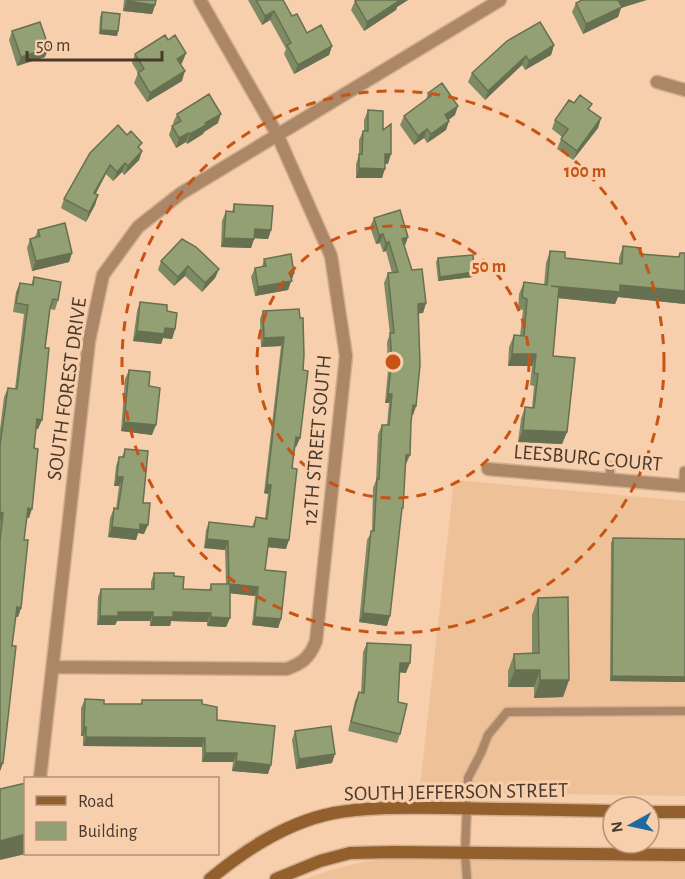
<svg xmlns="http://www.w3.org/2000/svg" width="685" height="879" font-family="'Alegreya Sans',sans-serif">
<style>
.built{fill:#eec199}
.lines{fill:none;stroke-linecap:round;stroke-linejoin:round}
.lane-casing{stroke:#d1ae90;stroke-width:11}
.street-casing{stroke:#d1ae90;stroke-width:15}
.secondary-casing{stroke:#d1ae90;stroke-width:15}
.lane{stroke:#ab8768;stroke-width:8}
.street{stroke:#ab8768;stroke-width:12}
.secondary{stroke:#935f2c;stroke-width:12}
.wall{fill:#7e8a64}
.shaded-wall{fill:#677051}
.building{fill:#93a074;stroke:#677051;stroke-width:1.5}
.ring{fill:none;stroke:#c85312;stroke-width:3;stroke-dasharray:10 8}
.labels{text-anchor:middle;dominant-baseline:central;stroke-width:6;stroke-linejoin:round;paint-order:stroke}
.street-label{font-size:21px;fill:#49392c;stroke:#f7cfac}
.centre{fill:#c85312;stroke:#f7cfac;stroke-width:3}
.ring-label{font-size:18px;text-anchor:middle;font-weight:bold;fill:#c85312;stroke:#f7cfac;stroke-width:6;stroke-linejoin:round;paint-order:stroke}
</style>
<rect width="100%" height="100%" fill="#f7cfac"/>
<!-- built -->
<path class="built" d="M454,480l231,21v295l-186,-3 -80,3z
M386,859h299v20h-380l26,-9 31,-8z"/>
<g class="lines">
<!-- lane casing -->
<g class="lane-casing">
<path id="lane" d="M610,480v-14
M683,486l1,-15
M467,879l-2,-26 3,-75 13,-25 7,-18 19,-23 178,-1"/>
</g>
<!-- street casing -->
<g class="street-casing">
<path id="street" d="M657,82l28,8
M488,469l197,17
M53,667l233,2c16,-5 24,-12 30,-28l30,-285 -15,-100 -54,-122 -77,-134
M40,778l49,-437 14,-66 35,-48 42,-33 320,-194"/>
</g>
<!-- secondary casing -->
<g class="secondary-casing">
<path id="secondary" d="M649,812h36
M210,879c36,-30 77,-57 124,-66 36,-7 77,-5 114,-5 55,1 110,2 165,3
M276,879l44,-18 30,-8 44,-1 291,3"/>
</g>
<!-- lane -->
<use href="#lane" class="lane"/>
<!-- street -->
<use href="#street" class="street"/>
<!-- secondary -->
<use href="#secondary" class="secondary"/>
</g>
<!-- wall -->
<path class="wall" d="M124,0h32l-1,5 -3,9 -29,-3z
M248,0h35l9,16 15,17 25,13 -3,9 -35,19 -10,-20 2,-5 -16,-29 -8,5z
M357,0h51l-11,7 -1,3 -32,21 -13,-21 4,-9z
M576,3l45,5 -3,9 -35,17 -11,-22z
M102,12l16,19 -1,5 -18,-2 1,-17z
M12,31l33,26 -28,9 -8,-26z
M168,40l18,13 -4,10 -1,1 1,17 -35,21 -13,-19 4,-10 -6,-10 3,-9z
M554,45l-3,10 -26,15 -3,-5 -37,35 -17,-18 4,-9z
M428,93l27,22 -7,5 1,1 -3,9 -19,13 -3,-5 -10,7 -14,-20 4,-9 22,-16z
M574,103l16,7 11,8 -3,10 -25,32 -16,-11 5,-12 -10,-8 3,-9z
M368,110l15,20 5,34 -3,-1 -3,15h-26v-14l3,-9v-15l4,-9h1v-11z
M177,114l41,9 -14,9 -1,2 -16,10 -1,-2 -10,6 -7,-13 3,-9 2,-1 -1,-2z
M140,149l2,2 -3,9 -15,15 -2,-3 -9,9 -7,-7 -11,20 3,1 -3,10 -9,17 -25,-14 3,-9 26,-46z
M234,204l37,26 -3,9 -14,-1 -3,10 -30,-1 1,-26 4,-10 6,1z
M374,218l30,28 8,24 14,33 -3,10h-5l-2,93 -3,9h-1l-6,49h-1l-4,51 -14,111 -28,-4 8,-82 5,-9 1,-43 3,-8 2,-46 4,-9h5l2,-22h-4l3,-33 -1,-28 3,-8 -6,-51 4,-10h4l-6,-22 -3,1 -3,-9 -4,1 -6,-17z
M38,230l34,23 -3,9 -37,9 -5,-23 3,-9 5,-2z
M623,246l17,8 38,3 2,-4h5v51l-67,-7 -3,7 -57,-6 -5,58 14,76 -5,12 -44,-2 3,-23 4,-12 7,1 2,-22 -4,-1 2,-19h-24l1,-19 5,-12 6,1 3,-26 -5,-1 1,-15 5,-12 20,3 2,-22 4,-12 15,7 54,6v-6z
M438,258l36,14 -1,5 -35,4 -2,-19z
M264,259l30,14 -6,17 -33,6 -4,-19 4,-9 7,-1z
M161,261l58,8 -4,9 -13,14 -17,-16 -11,10 -16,-16z
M34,277l24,23 -3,10 -5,-1 -5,39 -7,81h-2l-2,19 -5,70h-3l-2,22 -3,68 -3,9h-2l-4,29 -9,117 -3,8v-342l4,-32 4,-9 7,1 9,-75 -11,-2 3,-20 4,-9 11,2z
M140,302l27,9 8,18 -3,10 -9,-1 -2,6 -28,-3 4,-30z
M299,309l4,61 -3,68 -4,9 -1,-1 -3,22 -6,81 -18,-2 -3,23 16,49 -3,9 -26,-3 3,-29 -25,-3v25l-4,9 -19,-1v-4l-36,-1 -1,5h-20v-5h-33l-2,4h-18l1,-28 3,-8h50v-7l3,-9 20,3 9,13 26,1 2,-6h15l-1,-34 -21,-2 2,-18 3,-8 43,5 4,-10 9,1 3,-24 -4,-1 17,-147 -20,1 -1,-28 3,-8z
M129,370l20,16 3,49 -31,-4 4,-52z
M125,449l18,54 1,31 -6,-1 -2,7 -28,-3 2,-19 4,-10 2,1 3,-23h-5l2,-20 3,-9h3z
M613,538l72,1v143l-75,-1 1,-138z
M538,598l31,82 -6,17 -29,1v-11h-26v-16l6,-17 18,-1v-38z
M367,643l39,30 -7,-1 -1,30 2,32 -3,9 -49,-12 7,-30 4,-9 2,1 2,-41z
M85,699l19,5h37l1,-4 60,4 66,70 -36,-3 1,-9h-31v-15l-119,-1v-10h-2v-28z
M295,731l37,32 -36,6 -4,-29z"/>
<!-- shaded-wall -->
<path class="shaded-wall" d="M398,0h10l-11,7 -1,3 -32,21 3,-9z
M618,0h29l-26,8 -3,9 -35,17 3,-10z
M127,1l28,4 -3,9 -29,-3z
M274,11l-4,9 -8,5 3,-9z
M101,30l17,1 -1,5 -18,-2z
M554,45l-3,10 -26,15 4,-9z
M332,46l-3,9 -35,19 4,-9z
M49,48l-4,9 -28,9 4,-9z
M186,53l-4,10 -8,5 3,-9z
M526,56l-4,9 -37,35 3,-9z
M185,71l-3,10 -35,21 3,-9z
M458,106l-3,9 -13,10 3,-10z
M221,114l-3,9 -14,9 -1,2 -16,10 3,-10 15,-11z
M601,118l-3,10 -25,32 4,-9z
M449,121l-3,9 -19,13 4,-9z
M427,129l-3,9 -10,7 4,-9z
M189,133l-3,9 -10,6 3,-10z
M142,151l-3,9 -15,15 4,-9z
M385,154h6l-3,10 -6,-1z
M125,163l-3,9 -9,9 4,-9z
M110,165l-4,9 -15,29 3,-10z
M359,168l26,1 -3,9h-26z
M98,195l-3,10 -9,17 3,-10z
M255,229l16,1 -3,9 -17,-1z
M383,234l-3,9 -4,1 3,-9z
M408,237l-3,9 -3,-7z
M224,238l30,1 -3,9 -30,-1z
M389,242l-3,9 -3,1 3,-9z
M72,253l-3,9 -37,9 4,-10z
M188,266l-3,10 -11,10 4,-9z
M219,269l-4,9 -13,14 3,-9z
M474,272l-1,5 -35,4 2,-4z
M294,273l-6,17 -33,6 3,-9 32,-13z
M620,285l65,6v13l-67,-7 -3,7 -68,-7 4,-11z
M426,303l-3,10 -9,1 4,-10z
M165,328l10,1 -3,10 -9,-1 -2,6 -28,-3 4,-10z
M284,337l-3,9 -20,1 3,-9z
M512,354h24l-4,12h-24z
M388,394h4l-3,9h-4z
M413,405l3,1 -3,9h-3z
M37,419l5,1 -4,9 -4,-1z
M124,422l32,3 -4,10 -31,-4z
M523,430l44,2 -5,12 -44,-2z
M296,437l4,1 -4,9 -3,-1z
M406,455h4l-4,9h-4z
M117,477h6l-4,9h-5z
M267,484l4,1 -3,9 -4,-1z
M28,508l4,1 -3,9h-5z
M0,512l3,1 -3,9z
M140,524l8,1 -4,9 -6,-1 -2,7 -28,-3 4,-10z
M269,538l20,2 -3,9 -20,-2z
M207,539l21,2 -3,9 -21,-2z
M230,584l28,3 -3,9 -28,-3z
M17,607l4,1 -3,9 -4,-1z
M118,612h35l-3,9h-33l-2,4h-18l3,-9z
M173,612l38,1 -4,9 -36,-1 -1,5h-20l3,-9z
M363,613l27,3 -3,10 -28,-4z
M211,617l19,1 -4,9 -19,-1z
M255,617l26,2 -3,9 -26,-3z
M400,663h10l-4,10 -10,-1z
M515,670h25l-6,17h-26z
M612,676l73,1v5l-75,-1z
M540,680h29l-6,17 -29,1z
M84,727h2l-3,9h-2z
M86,737l119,1 -3,9 -119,-1z
M205,753h32l-4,9h-31z
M335,754l-3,9 -36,6 3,-10z
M236,761l35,4 -3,9 -36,-3z
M0,763h3l-3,8z
M26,834v20l-26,6v-19z"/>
<!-- building -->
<path class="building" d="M127,0h29l-1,5 -28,-4z
M256,0h27l9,16 5,-2 10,19 14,-8 11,21 -34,19 -11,-20 4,-2 -17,-32 -9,5z
M357,0h41l1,1 -32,21 -12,-21z
M582,0h37h-1l4,7 -36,17 -10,-21z
M102,12l18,2 -2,17 -17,-1z
M40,22l9,26 -28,9 -9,-26z
M540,22l14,23 -25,16 -3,-5 -38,35 -16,-18 35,-32z
M165,35l3,5 7,-5 11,18 -9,6 8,12 -35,22 -12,-20 6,-4 -9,-15z
M442,83l16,23 -13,9 4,6 -18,13 -4,-5 -9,7 -14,-20 27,-20 -3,-3z
M209,94l12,20 -16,9 1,2 -16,9 -1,-1 -10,5 -7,-12 9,-5 -4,-7z
M580,95l12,9 -4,5 13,9 -24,33 -16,-12 7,-10 -13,-9 14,-20 5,3z
M368,110l15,1v19l8,-6v30h-6v15l-26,-1v-14h3l1,-23h5z
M118,125l9,10 4,-4 11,12 -4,4 4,4 -14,15 -3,-3 -8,9 -7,-7 -16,28 4,2 -9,17 -25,-13 26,-46z
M234,204l39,2 -2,24 -16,-1 -1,10 -30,-1 2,-27 8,1z
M400,210l8,27 -6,2 10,31 10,-1 4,34 -8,1 2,61 -4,41 -3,-1 -2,17 -1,33h-4l-3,53h-1l-12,108 -27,-3 8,-82h3l3,-52h2l3,-54h7l3,-31h-4l4,-34 -2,-27h4l-6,-60 10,-1 -9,-30 -3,1 -3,-9 -4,1 -5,-17z
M65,223l7,30 -36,8 -6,-22 10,-3 -2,-6z
M182,239l14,8 23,22 -14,14 -17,-17 -10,11 -17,-16z
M623,246l18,2 -1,6 39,3 1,-4h5v38l-65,-6v7l-69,-6 8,1 -6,69 22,2 -8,74 -44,-2 2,-23 9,1 4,-34 -4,-1 2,-19h-24l2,-19 10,1 3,-37 -5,-2 2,-15 23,3 3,-34 15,1v6l57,6z
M291,254l3,19 -4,1 2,7 -34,6 -3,-19 11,-2 -2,-7z
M473,255l1,17 -34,5 -2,-19z
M34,277l27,5 -3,18 -5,-1 -3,9 -5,40h4l-7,72 -5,-1 -3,29 4,1 -6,60 -4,-1 -4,32h4l-7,68 -4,-1 -5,39h4l-13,117h-3v-222l3,-28 -3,-1v-67l8,-57 9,1 11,-84 -12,-2 4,-20 13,2z
M140,302l27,3v6l10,2 -2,16 -10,-1 -1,6 -27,-3z
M299,309l1,9h3l1,37 -1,15 5,1 -8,67 -4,-1 -4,31 5,1 -8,71 -20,-2 -4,32 21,2 -5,47 -26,-2 3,-30 -28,-3v34l-19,-1v-4l-38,-1v5h-20v-5h-35v4h-18l1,-27h53v-16h20v3l10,1 -1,12 28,1v-6h18l-1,-43 -21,-2 2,-17 45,5 2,-10 11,2 4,-34 -4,-1 17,-147 -20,1 -1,-27z
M129,370l21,2 -1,14 11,2 -4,37 -32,-3z
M125,449l23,2 -5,52h7l-2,22 -8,-1v6l-28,-3 2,-19 4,1 5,-32h-6l2,-20h5z
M613,538l72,1v138l-73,-1z
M568,597l1,83h-29v-10h-25l-1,-16 25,-1 -1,-55z
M367,643l44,2 -1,18h-10l-2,39 9,2 -7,30 -49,-12 8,-30 5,1z
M85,699l19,1v4h38v-4h60v4l15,3v13l58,6 -4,39 -35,-4 1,-8h-32v-15l-119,-1v-10h-2z
M331,726l4,28 -36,5 -4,-28z
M26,783v51l-26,7v-52z"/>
<!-- distance rings -->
<g class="ring">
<circle cx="393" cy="362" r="136"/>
<circle cx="393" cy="362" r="271"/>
</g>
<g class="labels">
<!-- street labels -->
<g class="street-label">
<text transform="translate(67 389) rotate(-82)">SOUTH FOREST DRIVE</text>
<text transform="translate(317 440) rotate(-85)">12TH STREET SOUTH</text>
<text transform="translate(588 458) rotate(5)">LEESBURG COURT</text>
<text transform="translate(456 792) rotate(-1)">SOUTH JEFFERSON STREET</text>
</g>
</g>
<circle cx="393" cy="362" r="9" class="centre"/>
<g class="ring-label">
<text x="585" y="177">100 m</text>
<text x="489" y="272">50 m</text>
</g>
<!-- legend -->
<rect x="24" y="777" width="195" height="78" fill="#f7cfac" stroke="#b19379" stroke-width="1.5"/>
<rect x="36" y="796" width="30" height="9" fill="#935f2c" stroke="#b19379" stroke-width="1.5"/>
<text x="78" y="807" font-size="18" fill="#49392c">Road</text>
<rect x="36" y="822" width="30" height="18" fill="#93a074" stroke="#b19379" stroke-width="1.5"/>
<text x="78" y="837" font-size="18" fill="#49392c">Building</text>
<!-- north arrow -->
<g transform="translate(631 825) rotate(262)"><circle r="28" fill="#f7cfac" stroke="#b19379" stroke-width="1.5"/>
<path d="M0-4.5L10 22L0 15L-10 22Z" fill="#1e6c9e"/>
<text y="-9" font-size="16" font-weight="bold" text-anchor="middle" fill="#49392c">N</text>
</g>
<!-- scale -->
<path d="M27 51v9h135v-9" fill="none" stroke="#49392c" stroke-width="3"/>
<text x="36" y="51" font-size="18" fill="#49392c" stroke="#f7cfac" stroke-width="4.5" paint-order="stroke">50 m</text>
</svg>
